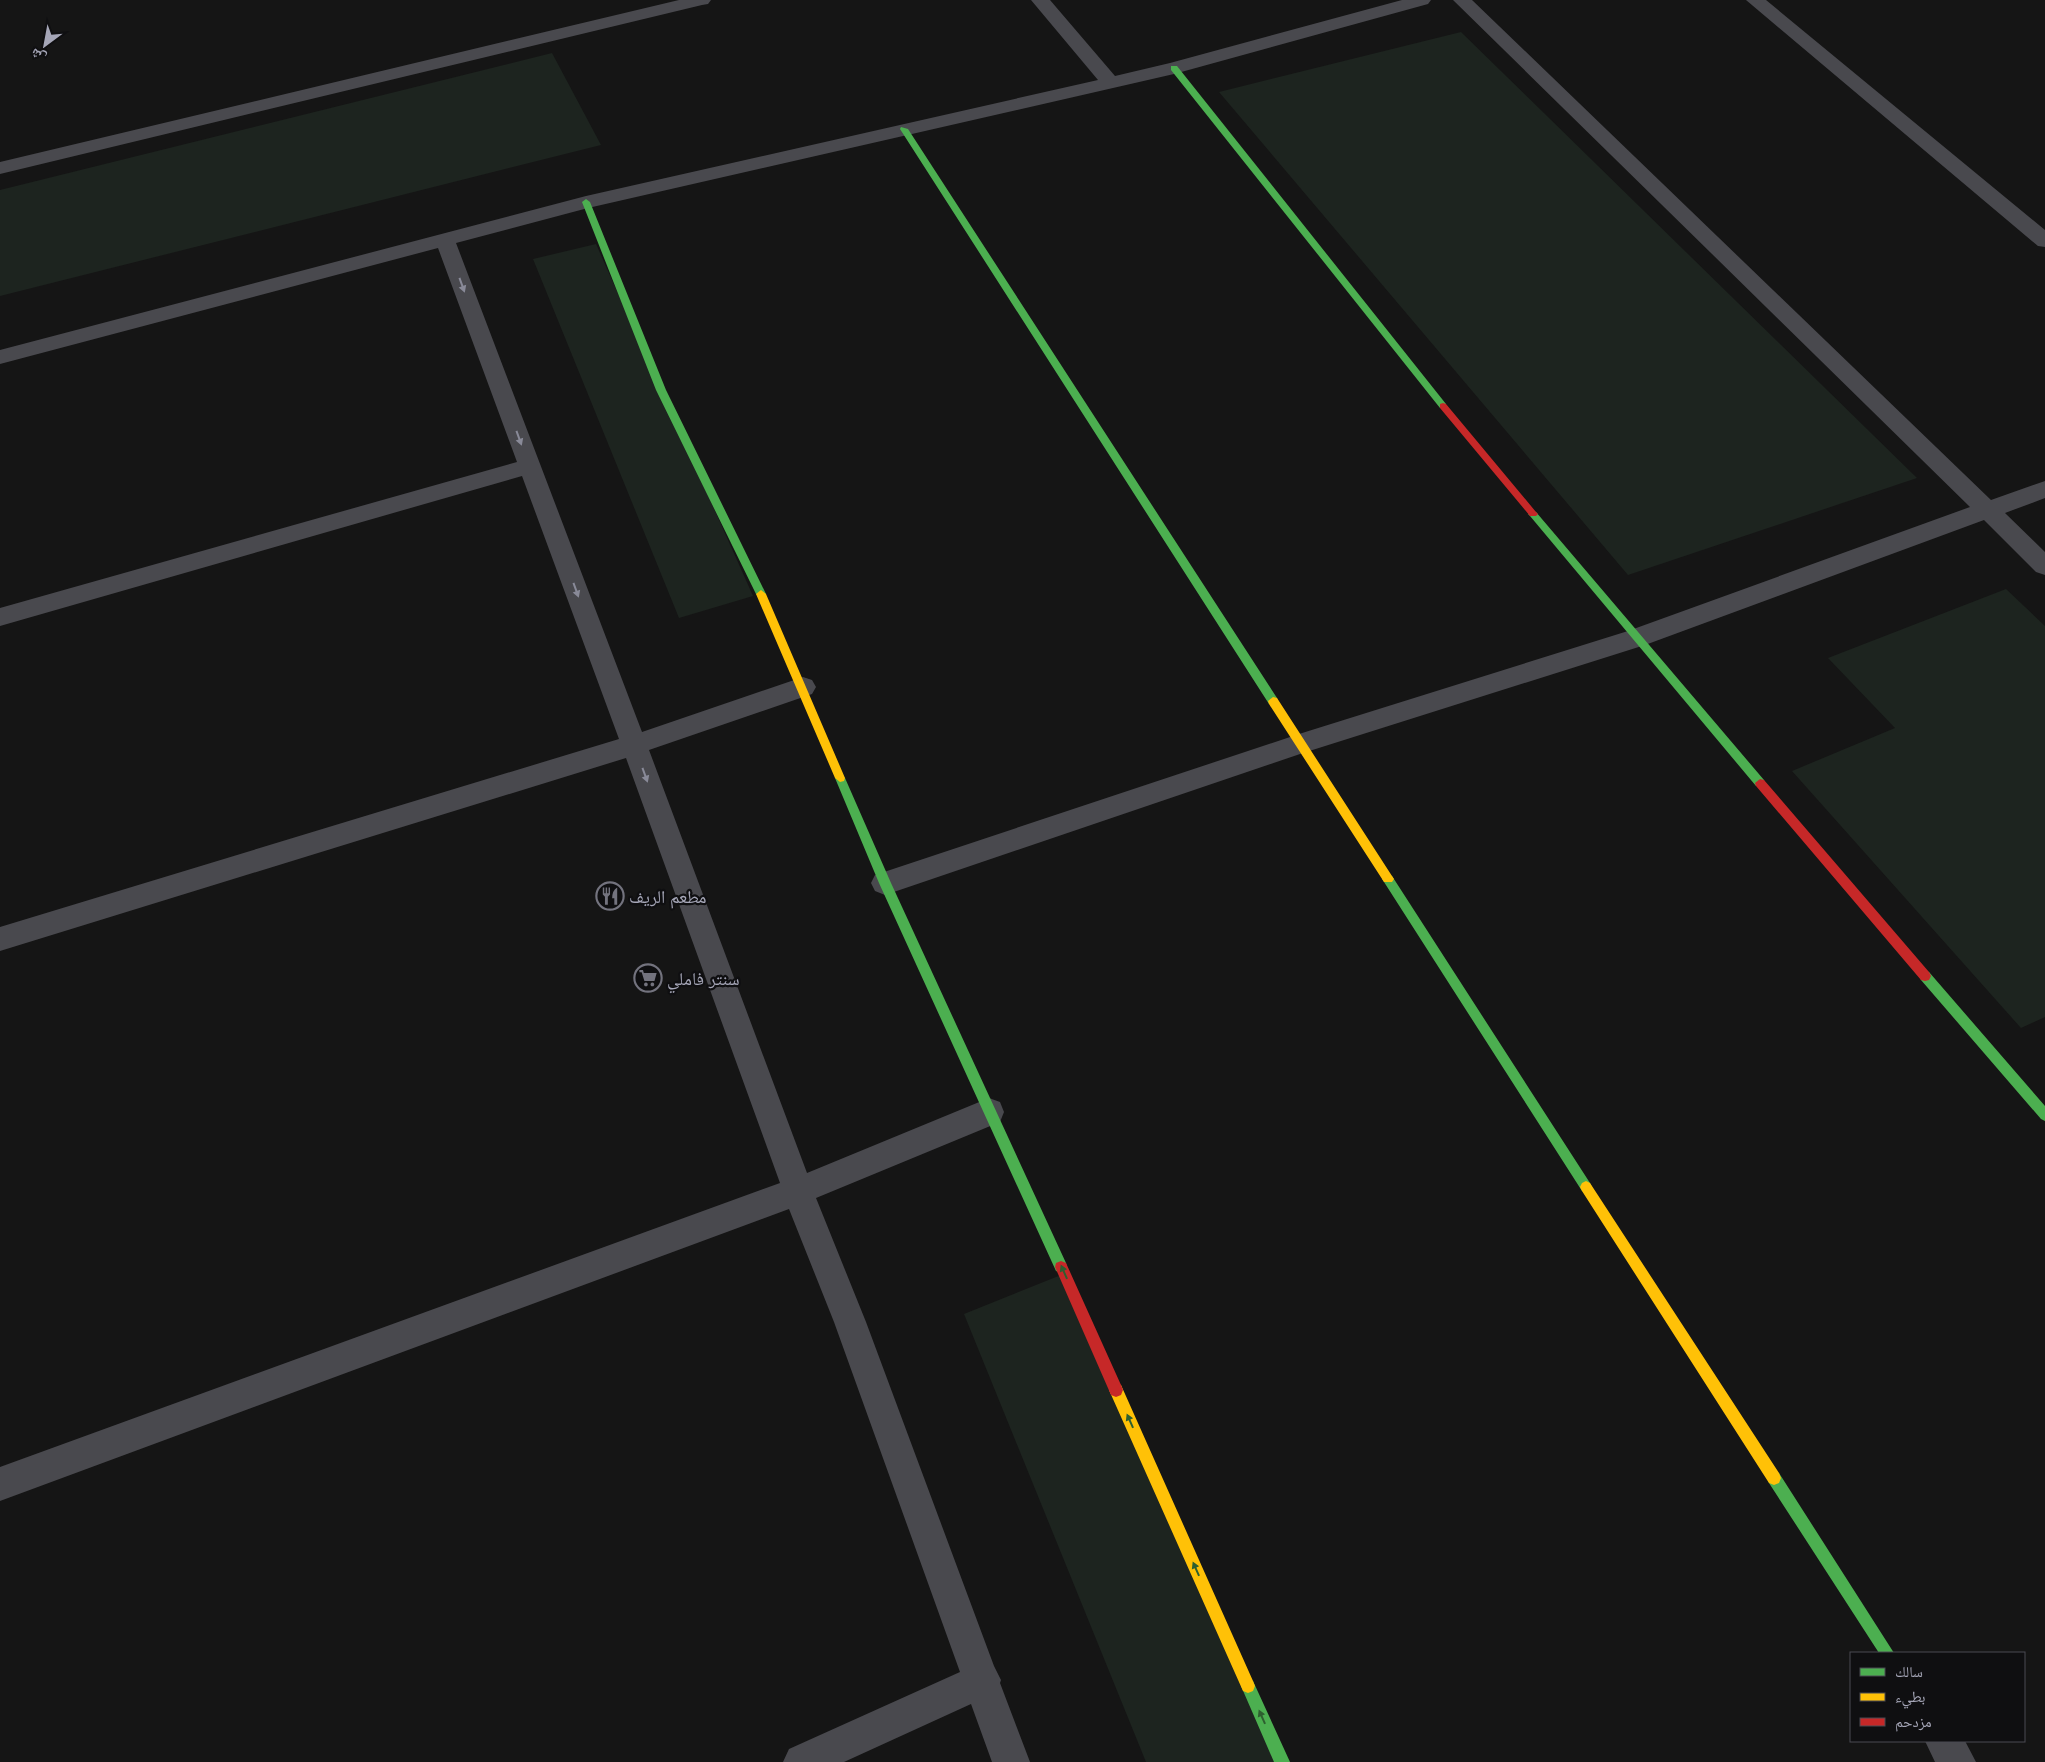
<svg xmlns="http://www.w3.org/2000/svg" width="2045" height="1762" font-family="'Noto Sans','Noto Naskh Arabic',sans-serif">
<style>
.green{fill:#1d241f}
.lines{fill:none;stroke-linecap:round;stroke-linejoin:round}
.street{fill:#49494e;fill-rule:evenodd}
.fast{fill:#4caf50;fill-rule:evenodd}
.slow{fill:#ffc107;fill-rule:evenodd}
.jam{fill:#c62828;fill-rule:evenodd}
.oneway{fill:#898a98}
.oneway2{fill:#2e5f30}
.labels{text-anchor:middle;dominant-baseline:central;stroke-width:4.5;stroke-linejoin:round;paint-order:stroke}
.poi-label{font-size:18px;fill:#a5a6b7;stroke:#0f0f11;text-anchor:start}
</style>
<rect width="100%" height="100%" fill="#151515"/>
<!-- green -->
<path class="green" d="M1461,32l456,446 -289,97 -409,-483z
M552,53l49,92 -601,151v-106z
M596,244l157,352 -74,22 -146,-359z
M2006,589l39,37v391l-24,11 -229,-257 103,-43 -67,-70z
M1061,1275l216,487h-131l-182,-448z"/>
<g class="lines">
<!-- street -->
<path class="street" d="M679,0h32l-3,4 -6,1 -702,169v-12z
M1031,0h19l65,76 55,-13 232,-63h29l-3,4 -254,70 -586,134 -132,35 186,489 161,-55 9,3 4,7 -4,7 -163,56 158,423 182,-75 11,4 4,10 -4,10 -184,76 50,124 128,344 7,14 -1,3 30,79h-38l-21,-58 -127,58h-61l6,-13 171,-77 -126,-350 -45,-113 -789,292v-34l780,-284 -154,-425 -626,193v-24l619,-188 -97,-263 -522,150v-18l517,-146 -79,-214 -438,116v-14l586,-154 512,-116z
M1453,0h19l519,500 54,-19v17l-40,15 40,39v23l-9,-3 -52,-52 -339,125 -342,108 -418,142 -10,-4 -4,-8 4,-8 424,-141 329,-103 342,-124z
M1746,0h20l279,230v17l-7,-1z
M1925,1741h40l11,21h-41z"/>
<!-- fast -->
<path class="fast" d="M1171,66h6l269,338v4h-6l-269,-338z
M901,127l7,2 369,569 1,3 -1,3h-8l-369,-575z
M586,199l4,3 76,188 100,204 -1,3 -4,1 -5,-4 -100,-204 -74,-188z
M1533,511l3,1 228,268 1,3 -1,3h-8l-226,-270 -2,-2z
M840,774l5,4 46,105 175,380 1,4 -1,4 -5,2 -5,-2 -177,-388 -44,-105z
M1388,874l4,2 198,307 2,4 -2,4 -4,2 -4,-2 -198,-309 -2,-3 2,-3z
M1925,971l4,1 116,134v15l-4,-2 -120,-139 -2,-4 2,-4z
M1774,1471l5,2 115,180h-15l-110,-170 -2,-5 2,-5z
M1248,1679l5,2 37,81h-16l-33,-76 2,-5z"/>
<!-- slow -->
<path class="slow" d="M761,590l5,4 79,184 -1,3 -4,1 -5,-4 -79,-184z
M1273,697l4,1 115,178 2,3 -2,3h-8l-115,-178 -1,-3z
M1586,1181l4,2 189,290 2,5 -2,5 -5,2 -5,-2 -187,-292 -2,-4 2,-4z
M1116,1383l5,2 132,296 2,5 -2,5 -5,2 -5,-2 -134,-301 2,-5z"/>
<!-- jam -->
<path class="jam" d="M1443,403l3,1 90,108 2,2 -2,2h-6l-90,-108v-4z
M1760,779l4,1 165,192 2,4 -2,4 -4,1 -4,-1 -165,-194 -1,-3z
M1061,1261l5,2 55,122 2,5 -2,5 -5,2 -5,-2 -56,-128 1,-4z"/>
</g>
<!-- one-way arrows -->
<defs><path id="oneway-solid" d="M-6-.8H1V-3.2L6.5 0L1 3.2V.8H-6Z" transform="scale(1.25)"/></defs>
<g class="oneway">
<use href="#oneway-solid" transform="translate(462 285) rotate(70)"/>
<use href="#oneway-solid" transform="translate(519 438) rotate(70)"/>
<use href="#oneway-solid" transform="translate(576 590) rotate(70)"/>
<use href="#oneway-solid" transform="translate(645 775) rotate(70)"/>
</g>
<g class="oneway2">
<use href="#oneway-solid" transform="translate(1064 1272) rotate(-114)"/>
<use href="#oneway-solid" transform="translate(1130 1421) rotate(-114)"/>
<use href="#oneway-solid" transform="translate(1196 1569) rotate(-114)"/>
<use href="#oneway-solid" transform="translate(1262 1717) rotate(-114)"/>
</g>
<!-- icons -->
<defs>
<g id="restaurant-ring" transform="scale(1.4375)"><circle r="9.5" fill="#0f0f11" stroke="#73737e" stroke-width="1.5"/><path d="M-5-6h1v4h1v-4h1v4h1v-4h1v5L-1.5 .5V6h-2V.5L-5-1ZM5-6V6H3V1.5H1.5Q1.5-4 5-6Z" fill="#73737e"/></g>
<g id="supermarket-ring" transform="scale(1.4375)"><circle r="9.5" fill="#0f0f11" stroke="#73737e" stroke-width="1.5"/><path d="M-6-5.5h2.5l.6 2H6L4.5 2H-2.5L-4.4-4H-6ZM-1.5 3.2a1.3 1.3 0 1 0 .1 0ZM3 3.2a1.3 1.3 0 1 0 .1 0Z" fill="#73737e"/></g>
</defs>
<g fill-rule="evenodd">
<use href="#restaurant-ring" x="610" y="896"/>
<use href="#supermarket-ring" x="648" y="978"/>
</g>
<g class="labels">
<!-- poi labels -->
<g class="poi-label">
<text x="629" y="896">مطعم الريف</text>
<text x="667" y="978">سنتر فاملي</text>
</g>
</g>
<!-- legend -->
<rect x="1850" y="1652" width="175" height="90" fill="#0f0f11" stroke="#4b4b53"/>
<rect x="1860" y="1668" width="25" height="8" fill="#4caf50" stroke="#4b4b53"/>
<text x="1895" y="1677" font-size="15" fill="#a5a6b7">سالك</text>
<rect x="1860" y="1693" width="25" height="8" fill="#ffc107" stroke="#4b4b53"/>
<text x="1895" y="1702" font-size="15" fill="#a5a6b7">بطيء</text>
<rect x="1860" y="1718" width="25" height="8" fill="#c62828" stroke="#4b4b53"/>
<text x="1895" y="1727" font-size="15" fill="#a5a6b7">مزدحم</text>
<!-- north arrow -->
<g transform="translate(45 45) rotate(212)" stroke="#0f0f11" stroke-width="4" paint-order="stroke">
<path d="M0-4L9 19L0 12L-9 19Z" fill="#a5a6b7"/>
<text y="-8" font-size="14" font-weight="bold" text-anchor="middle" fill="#a5a6b7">ش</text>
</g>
</svg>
